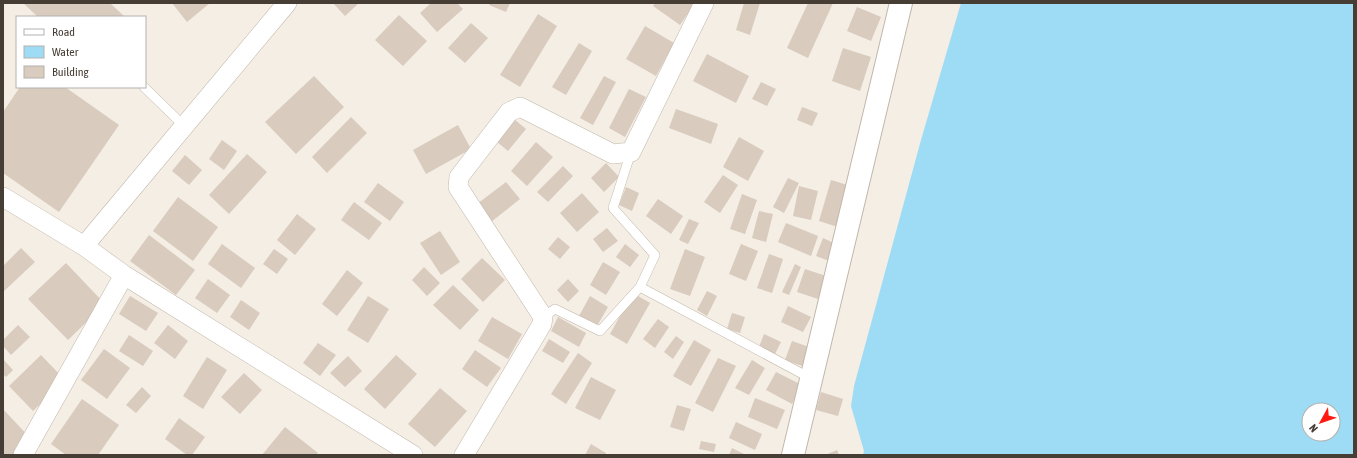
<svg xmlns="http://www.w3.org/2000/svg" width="1357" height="458" font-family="'Asap Condensed',sans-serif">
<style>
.water{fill:#9edbf4;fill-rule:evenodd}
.building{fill:#d9cbbd}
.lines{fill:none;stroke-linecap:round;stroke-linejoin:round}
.service-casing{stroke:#c2b7aa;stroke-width:10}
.minor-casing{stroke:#c2b7aa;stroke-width:20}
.tertiary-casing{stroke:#c2b7aa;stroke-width:24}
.service{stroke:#fff;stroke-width:9}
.minor{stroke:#fff;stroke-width:19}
.tertiary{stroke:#fff;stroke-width:22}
</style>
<rect width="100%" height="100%" fill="#f4eee5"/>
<!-- water -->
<path class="water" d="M961,3h393v452h-491l1,-4 -13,-45 3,-20 67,-246zM1309,410h24v24h-24z"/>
<!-- building -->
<path class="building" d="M23,3h87l15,14h-87z
M172,3h38l-23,19z
M333,3h26l-14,13z
M431,3h26l6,6 -26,23 -17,-19z
M490,3h20l-4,9 -17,-7z
M655,3h40l-15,22 -27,-19z
M744,3h16l-10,32 -14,-5z
M808,3h25l-25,55 -21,-10z
M857,7l24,10 -10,24 -24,-10z
M538,14l19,12 -37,61 -20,-12z
M399,15l28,26 -24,25 -28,-26z
M471,23l17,15 -23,25 -17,-15z
M645,26l29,17 -18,33 -30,-17z
M579,43l13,8 -26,44 -14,-8z
M843,48l28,9 -11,34 -28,-10z
M707,54l42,22 -13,27 -43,-22z
M314,76l30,31 -48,47 -31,-32z
M604,76l12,6 -23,43 -13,-7z
M761,82l15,7 -9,17 -15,-7z
M20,87h45l54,38 -60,87 -56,-39v-61z
M629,89l17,8 -21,40 -16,-9z
M802,107l16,6 -6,13 -15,-6z
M676,109l42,15 -7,20 -42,-16z
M351,117l16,16 -40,40 -15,-16z
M514,119l12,10 -18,22 -12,-10z
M458,125l13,24 -45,25 -13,-24z
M739,137l25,14 -16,30 -25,-14z
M222,140l15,11 -13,19 -15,-11z
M536,142l17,15 -26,29 -16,-15z
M247,154l20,18 -38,42 -20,-19z
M185,155l17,15 -13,15 -17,-14z
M606,163l13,14 -15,15 -13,-14z
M563,166l10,10 -25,26 -11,-10z
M723,175l15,10 -18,28 -16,-11z
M788,178l11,5 -15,30 -11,-6z
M831,180l23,7 -13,41 -22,-7z
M506,182l14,17 -29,23 -14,-18z
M378,183l26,19 -14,19 -26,-19z
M799,186l19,5 -7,29 -18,-4z
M626,187l13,6 -7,18 -13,-6z
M582,193l17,19 -22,20 -17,-19z
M742,194l15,6 -12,34 -15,-5z
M178,197l40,30 -25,34 -40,-30z
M658,199l25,17 -12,18 -25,-18z
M354,202l28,21 -13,17 -28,-20z
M759,211l14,3 -7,28 -14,-4z
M297,214l19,15 -21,26 -18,-15z
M689,219l10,4 -11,21 -9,-4z
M786,223l32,13 -7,20 -33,-14z
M607,228l11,13 -15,11 -10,-13z
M440,231l20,31 -19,13 -21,-32z
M149,235l46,35 -19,25 -46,-34z
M558,237l12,10 -10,12 -12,-10z
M823,238l13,6 -7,17 -13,-5z
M222,244l33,24 -14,20 -33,-24z
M625,244l14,11 -9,12 -14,-10z
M741,244l17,7 -12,30 -17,-7z
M21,248l14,14 -32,30v-26z
M274,249l14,10 -11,15 -14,-10z
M685,249l20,8 -15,39 -20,-7z
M769,254l14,5 -11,34 -15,-5z
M482,258l23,22 -22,22 -22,-23z
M603,262l17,10 -14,23 -16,-10z
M66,263l39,41 -37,36 -40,-41z
M795,264l6,3 -12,28 -7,-3z
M424,267l16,16 -13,13 -15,-16z
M805,269l21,7 -8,23 -21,-7z
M347,270l16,13 -26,33 -15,-12z
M208,279l22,16 -13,18 -22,-15z
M568,279l11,12 -11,11 -11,-12z
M453,285l26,25 -19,20 -27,-25z
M707,291l10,5 -10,20 -10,-6z
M633,293l17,10 -23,41 -17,-10z
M130,296l28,17 -12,18 -27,-17z
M368,296l21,13 -21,34 -21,-13z
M590,296l18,11 -11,19 -18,-10z
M241,300l19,13 -11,17 -19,-13z
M788,306l23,11 -8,15 -22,-10z
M732,313l13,4 -5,16 -13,-4z
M492,317l30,17 -14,25 -30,-18z
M558,317l28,16 -7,14 -28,-16z
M658,319l11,8 -14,21 -12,-9z
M18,325l12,12 -19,18 -8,-9v-6z
M168,325l20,16 -13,18 -21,-16z
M764,334l17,8 -6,12 -16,-7z
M129,335l24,16 -10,15 -24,-15z
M676,336l8,6 -11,17 -9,-7z
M549,339l21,13 -7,11 -21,-12z
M694,340l17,10 -20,36 -18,-10z
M792,341l20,7 -7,19 -20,-7z
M318,343l18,12 -16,21 -17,-13z
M104,349l26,19 -23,31 -26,-19z
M475,350l26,18 -14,19 -25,-18z
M578,353l14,10 -26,41 -15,-10z
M41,355l24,25 -32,31 -24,-25z
M396,355l21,19 -32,35 -21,-20z
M348,356l14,15 -17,16 -15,-14z
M207,357l20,13 -24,39 -20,-13z
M718,358l18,8 -23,46 -18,-9z
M3,359l10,11 -7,7 -3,-3z
M752,360l13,8 -16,27 -14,-7z
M776,372l26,13 -10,19 -26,-14z
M244,373l18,17 -22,24 -19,-17z
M591,377l25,13 -16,30 -25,-12z
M142,387l9,9 -15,17 -10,-8z
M440,388l27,23 -32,36 -27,-23z
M821,392l22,7 -5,17 -22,-6z
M755,398l30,12 -8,19 -29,-12z
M82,399l37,26 -21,30h-32l-15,-11z
M677,405l14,4 -7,22 -14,-4z
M3,409l28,30 -16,16h-12z
M179,418l26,19 -13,18h-5l-22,-16z
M736,422l26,12 -7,16 -26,-12z
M285,427l33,26 -2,2h-54z
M701,441l15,3 -2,8 -15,-3z
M591,444l15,9 -1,2h-20z
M732,448l14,7h-17z
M837,450l2,5h-14z"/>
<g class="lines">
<!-- service casing -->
<g class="service-casing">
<path id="service" d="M144,87l40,39
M640,287l172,92
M543,317l12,-8 45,22 40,-44 15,-32 -42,-47 18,-56"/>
</g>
<!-- minor casing -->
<g class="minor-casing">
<path id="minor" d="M3,197l81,49 40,29 289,180
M84,246l203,-243
M23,455l101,-180
M464,455l78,-131 1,-7 -85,-130 1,-10 50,-65 11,-5 93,47 18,-2 73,-149"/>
</g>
<!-- tertiary casing -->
<g class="tertiary-casing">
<path id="tertiary" d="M793,455l108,-452"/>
</g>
<!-- service -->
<use href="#service" class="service"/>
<!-- minor -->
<use href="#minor" class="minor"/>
<!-- tertiary -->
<use href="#tertiary" class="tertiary"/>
</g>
<!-- border -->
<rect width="1357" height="458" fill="none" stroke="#463d34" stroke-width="8"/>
<!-- legend -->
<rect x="16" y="16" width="130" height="72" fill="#ffffff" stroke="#b5b1ae"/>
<rect x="24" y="29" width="20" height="6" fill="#ffffff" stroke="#b5b1ae"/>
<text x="52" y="36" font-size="12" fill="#463d34">Road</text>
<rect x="24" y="46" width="20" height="12" fill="#9edbf4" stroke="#b5b1ae"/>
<text x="52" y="56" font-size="12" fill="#463d34">Water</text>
<rect x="24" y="66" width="20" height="12" fill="#d9cbbd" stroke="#b5b1ae"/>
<text x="52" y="76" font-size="12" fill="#463d34">Building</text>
<!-- north arrow -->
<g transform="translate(1321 422) rotate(230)"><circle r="19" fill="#ffffff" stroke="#b5b1ae"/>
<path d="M0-3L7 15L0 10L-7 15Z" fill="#ff1911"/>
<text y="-6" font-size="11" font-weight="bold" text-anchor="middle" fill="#463d34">N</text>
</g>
</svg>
